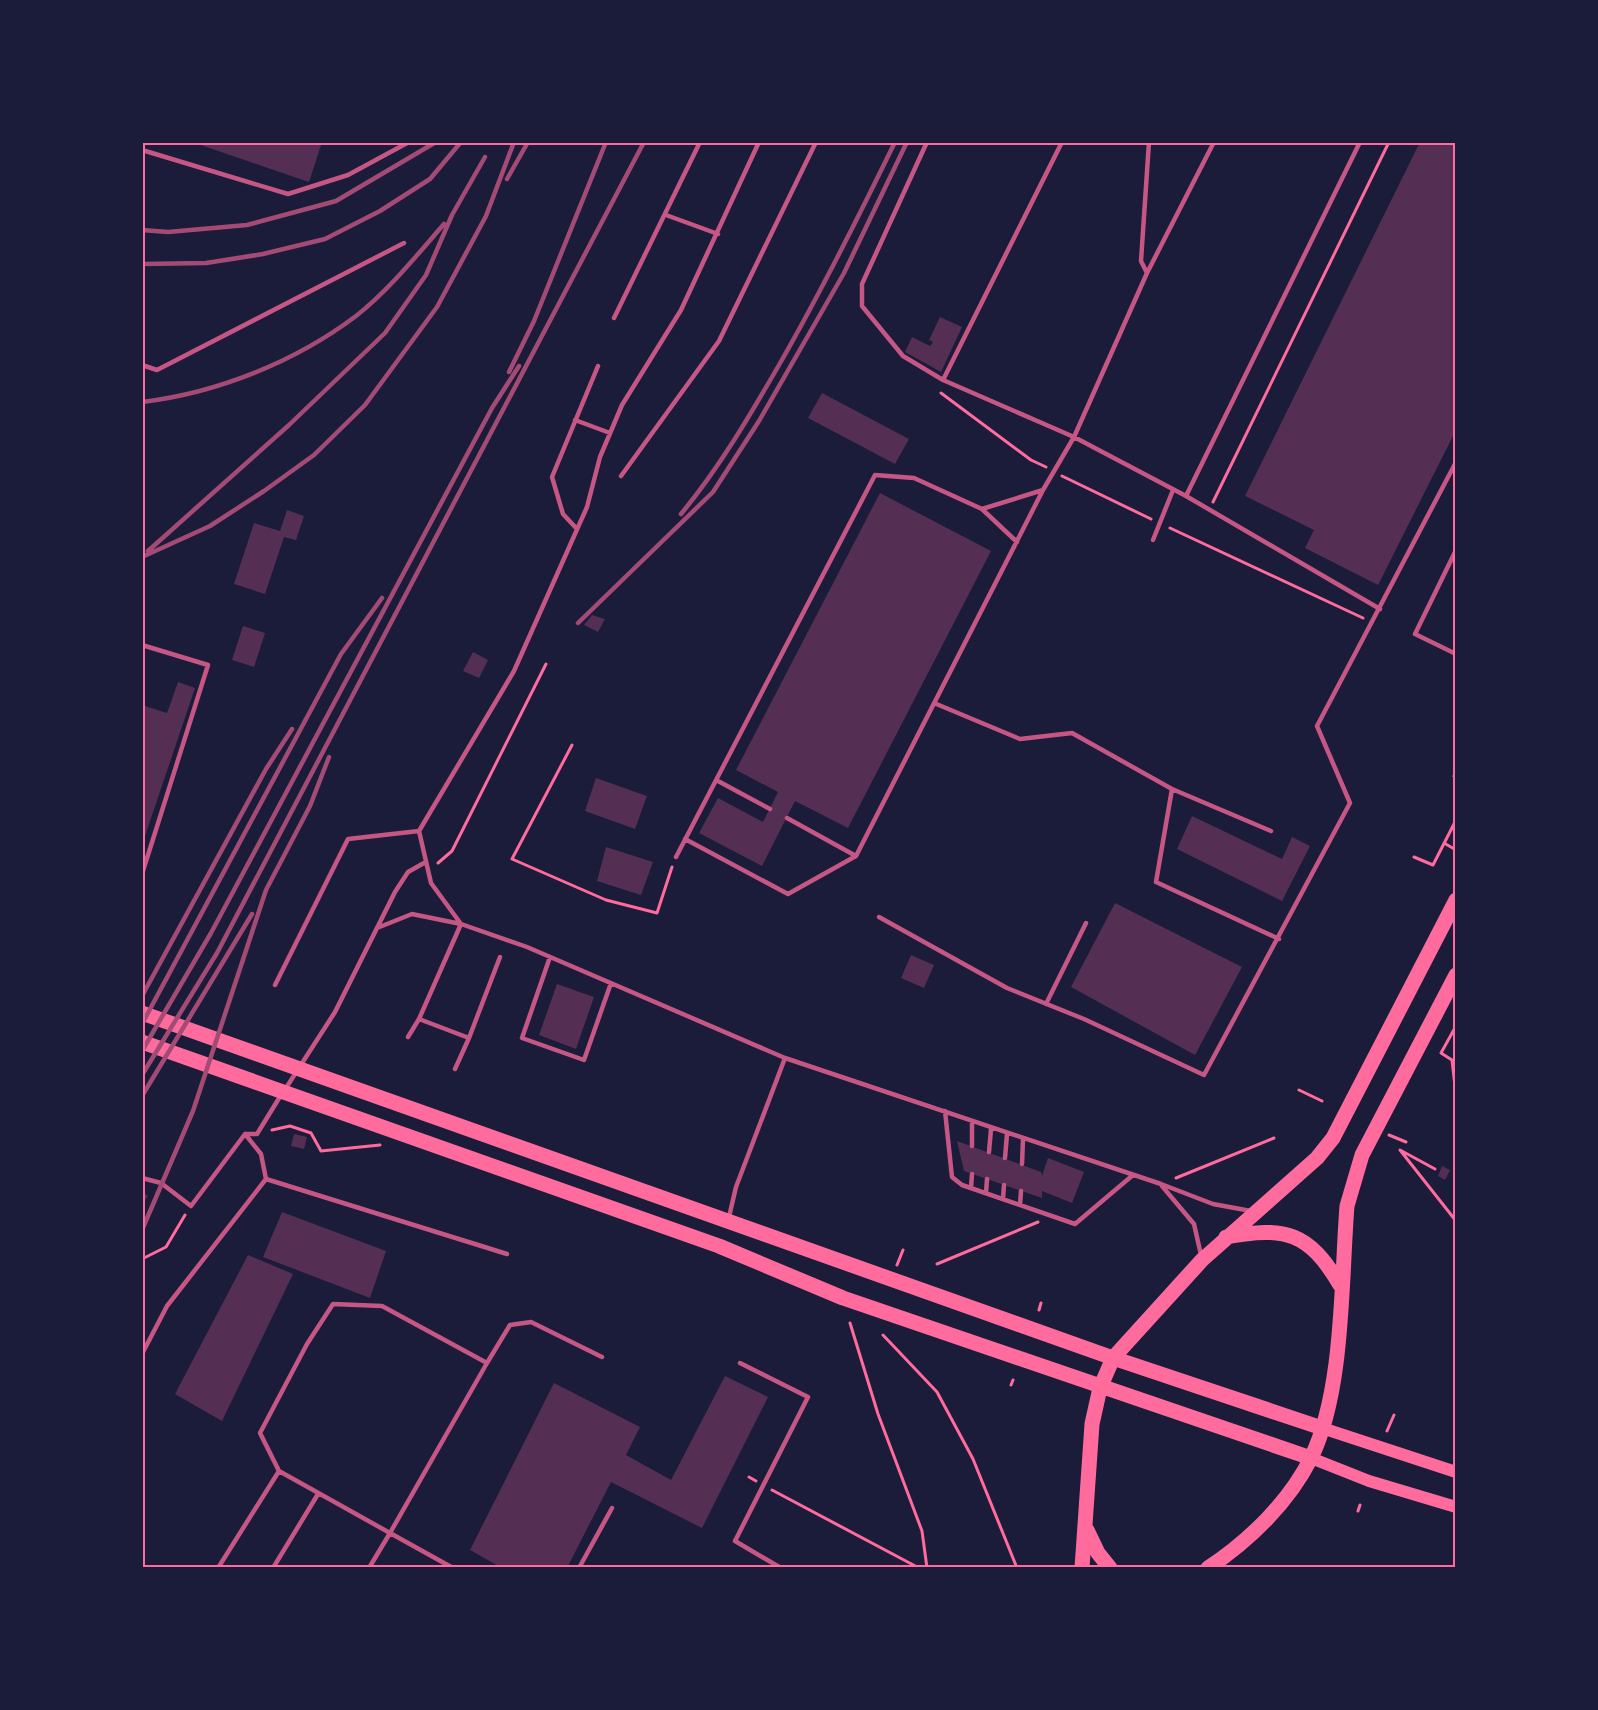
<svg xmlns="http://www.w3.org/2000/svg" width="1598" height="1710" font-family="'Noto Sans',sans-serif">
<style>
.building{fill:#542f53}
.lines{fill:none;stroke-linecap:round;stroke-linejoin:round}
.path{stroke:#ff6b9d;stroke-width:3}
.service{stroke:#c65784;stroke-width:4.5}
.secondary{stroke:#ff6b9d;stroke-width:12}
.primary{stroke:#ff6b9d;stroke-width:15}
.rail{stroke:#a44b75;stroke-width:4.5}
.neatline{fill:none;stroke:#ff6b9d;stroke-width:2}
</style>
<rect width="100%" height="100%" fill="#1b1b3a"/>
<!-- building -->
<path class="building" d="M192,142h130l-13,40z
M1420,142h36v288l-78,155 -73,-37 9,-18 -69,-34z
M940,317l22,10 -21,45 -36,-20 7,-15 18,9 3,-4 -4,-2z
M822,393l87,46 -14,25 -87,-46z
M880,493l111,58 -143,277 -53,-27 -33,65 -63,-33 19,-35 45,24 15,-30 -42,-22z
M287,510l17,6 -8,24 -12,-3 -19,57 -31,-10 20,-61 26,8z
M592,615l13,4 -7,13 -14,-7z
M243,626l22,7 -11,34 -22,-7z
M473,652l15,8 -9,18 -16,-7z
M178,682l17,6 -53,157v-140l25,8z
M596,778l51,18 -12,33 -50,-18z
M1192,816l90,43 10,-22 18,9 -28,55 -105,-52z
M606,847l47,15 -12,33 -44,-14z
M1115,903l127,64 -47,88 -124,-68z
M911,955l23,10 -10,23 -23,-10z
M557,984l37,13 -18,52 -37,-14z
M294,1134l13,3 -3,12 -13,-3z
M957,1141l84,31 1,4 6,-18 36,14 -12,31 -30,-12v7l-78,-27z
M1442,1166l8,4 -5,10 -7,-4z
M142,1192l6,4 -6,9z
M282,1212l104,39 -16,47 -107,-41z
M248,1255l45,19 -71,147 -47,-27z
M725,1376l43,21 -66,131 -91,-46 -44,86h-65l-32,-18 84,-167 86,44 -14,28 45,25z"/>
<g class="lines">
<!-- path -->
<path class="path" d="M941,393l90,67 15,7
M1062,476l89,43
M1213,502l176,-360
M1170,528l193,90
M572,745l-60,114 94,41 51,13 15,-46
M1454,776l2,1
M1444,843l12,7
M1414,857l19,8 23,-45
M438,863l14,-12 94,-187
M1456,1026l-15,27 11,7 4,35
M1299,1090l23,11
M272,1130l18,-4 21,7 10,18 59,-6
M1389,1135l17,7
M1435,1169l-35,-19 56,71
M1176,1178l98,-40
M142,1259l24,-12 19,-32
M937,1264l101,-42
M897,1265l6,-15
M1039,1310l2,-7
M850,1323l28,91 44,117 5,37
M883,1335l54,57 36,67 44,109
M1011,1385l2,-5
M1387,1431l7,-16
M749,1477l7,4
M772,1490l147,78
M1358,1511l2,-6"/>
<!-- service -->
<path class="service" d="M759,142l-78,168 -59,95 -22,52 -13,50 -73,164 -95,160 12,52 30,41 66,23 258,111
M927,142l-65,142v22l41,50 40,24 119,-238
M142,150l146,44 60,-19 61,-33
M666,215l52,19
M1147,273l-6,-12 8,-119
M614,318l86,-176
M142,365l15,5 247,-127
M943,380l131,57 112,59 194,113
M575,420l35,13
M621,476l98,-135 97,-199
M1186,496l174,-354
M982,509l35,33
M577,529l-14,-15 -11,-37 46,-111
M1153,540l20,-50
M1456,550l-41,84 41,20
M142,645l66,20 -66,209
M934,703l86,36 52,-6 100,56 -16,93 123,57
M718,781l52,28
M1172,789l99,42
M787,818l69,38
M685,839l103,55 68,-38 187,-366 31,-53 73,-164 67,-131
M676,857l199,-382 39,3 68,31 61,-19
M879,917l128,71 77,31 120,56 146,-272 -33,-77 139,-264
M377,928l35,-14 49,10 -42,95 -11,18
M550,957l-28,81 62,22 27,-77
M275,985l73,-146 71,-8
M1046,1004l40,-81
M419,1019l50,19 31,-81
M455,1069l14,-31
M286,1088l49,-76 60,-120 13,-20 16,-9
M945,1111l7,66 10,8 113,39 58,-49
M245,1134l16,20 5,25 241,75
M972,1146v-23
M989,1152l2,-23
M1005,1158l2,-24
M1022,1164l1,-25
M142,1178l19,5 30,23 54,-72h12l24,-39
M1162,1186l32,38 7,31
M971,1188l1,-14
M986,1193l1,-14
M1003,1199l1,-14
M1020,1205l1,-14
M729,1217l7,-30 49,-129 376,126 52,20 38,7
M142,1354l25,-48 99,-127
M487,1363l23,-38 21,-3 71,35
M740,1363l68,34 -73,144 46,27
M218,1568l61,-97
M273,1568l45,-74
M369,1568l21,-35 -111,-62 -19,-38 47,-89 26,-40 49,2 105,57 -97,170 63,35
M579,1568l33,-60"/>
<!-- secondary -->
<path class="secondary" d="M1322,1428l134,44
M1311,1458l58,23 87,26"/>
<!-- primary -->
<path class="primary" d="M142,1013l971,345 209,70
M142,1042l577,204 124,52 468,160
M1226,1237c59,-11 83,-5 114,48
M1087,1530l11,23 12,15
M1082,1568l10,-144 8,-36 13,-30 89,-98 115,-102 16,-20 123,-238
M1208,1568c41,-27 81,-66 103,-110 33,-67 30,-177 36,-252l15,-51 94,-180"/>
<!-- rail -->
<path class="rail" d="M507,179l21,-37
M142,230l26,2 79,-7 89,-24 100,-59
M142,264l64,-1 57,-9 62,-15 55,-28 50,-32 31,-37
M509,372l25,-51 72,-179
M142,402c75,-9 153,-40 214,-86 33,-26 61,-61 88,-92
M681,514c38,-46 68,-97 98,-149 42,-73 79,-147 116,-223
M148,551l141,-126 96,-92 41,-58 26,-60 33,-58
M142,557l68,-31 54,-35 50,-36 51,-50 72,-98 49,-91 28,-74
M578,623l135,-131 46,-71 85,-148 63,-131
M142,996l124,-227 26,-40
M142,1024l199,-370 41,-56
M142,1051l69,-118 281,-525 27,-42
M142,1075l75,-122 427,-811
M142,1096l110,-182
M142,1230l51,-119 73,-221 44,-84 19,-49"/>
</g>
<!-- border -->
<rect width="1598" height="1710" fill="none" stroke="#1b1b3a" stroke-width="288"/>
<rect x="144" y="144" width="1310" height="1422" class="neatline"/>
</svg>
